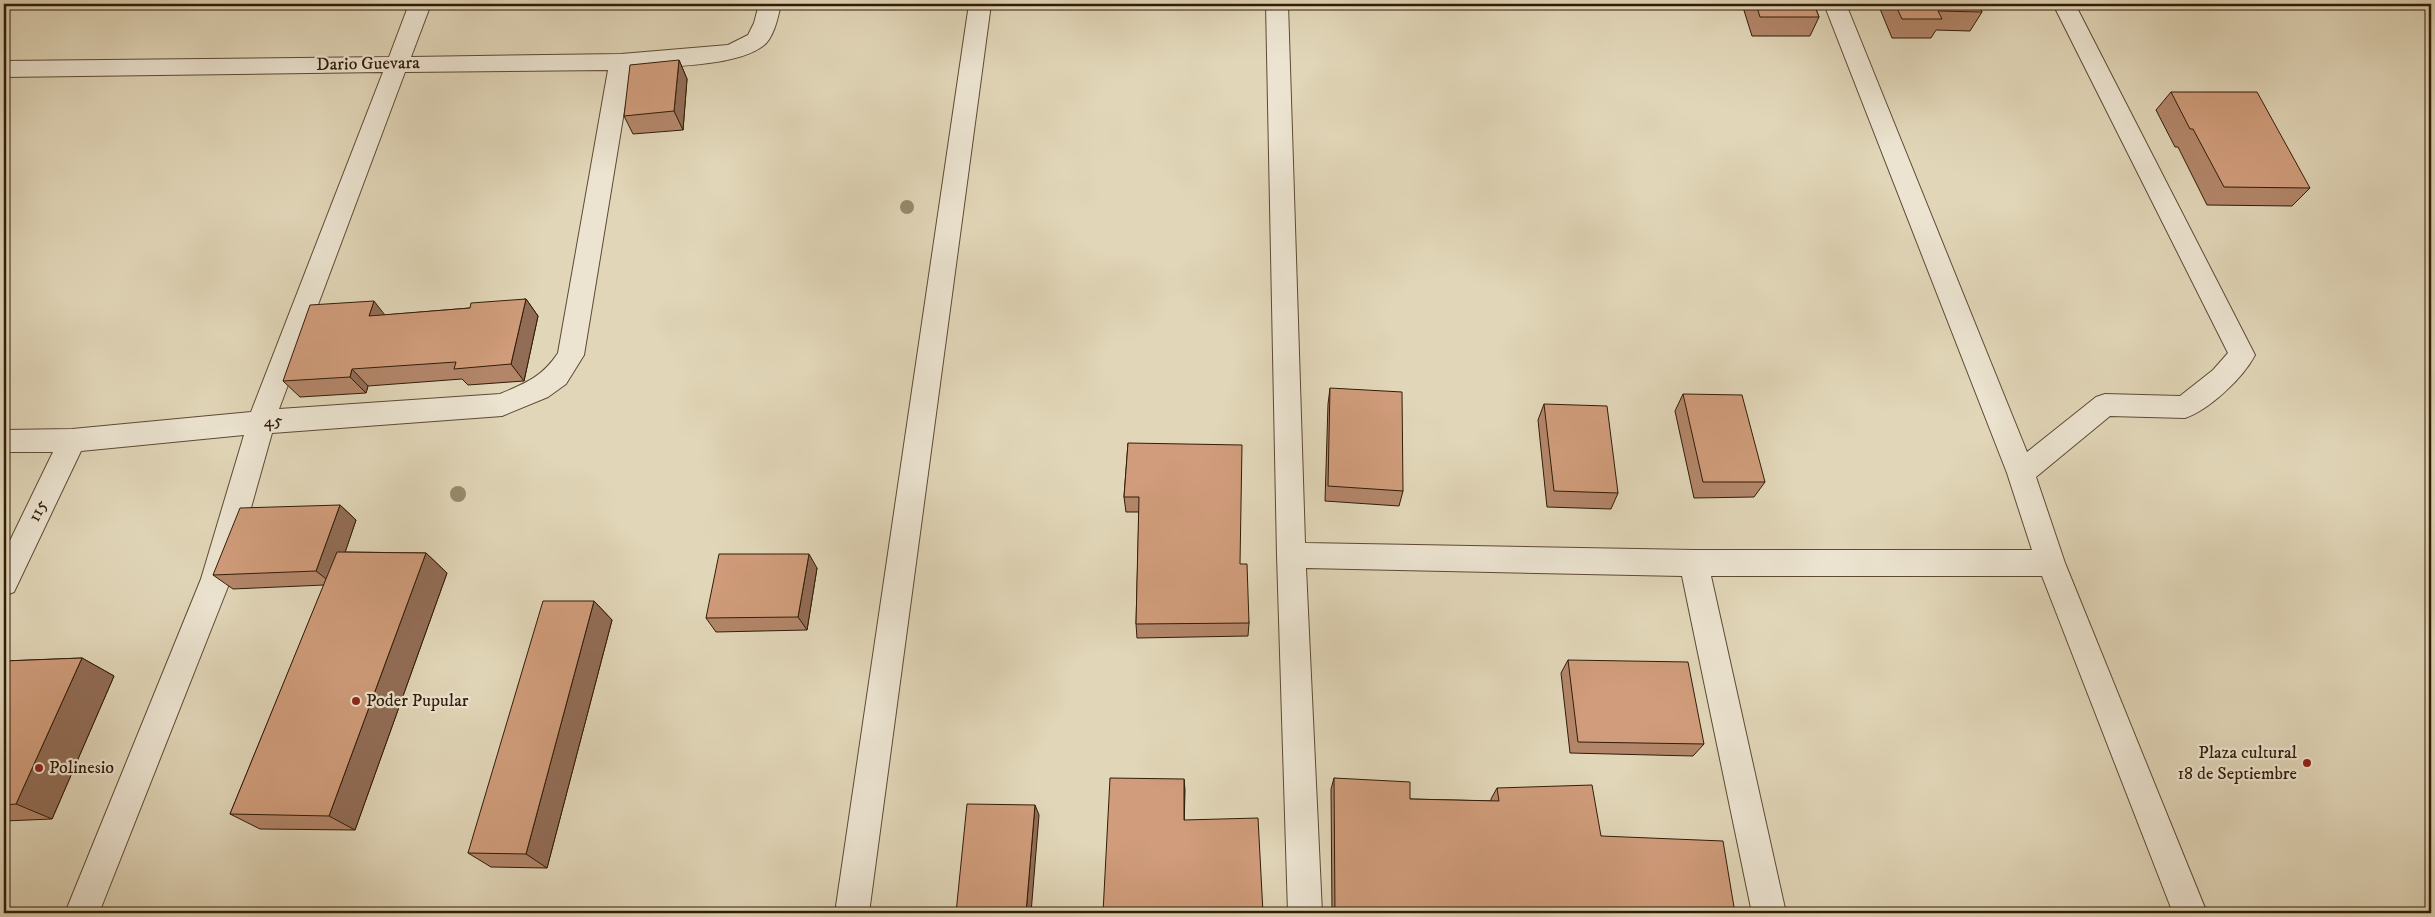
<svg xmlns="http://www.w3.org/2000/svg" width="2435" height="917" font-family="'IM FELL DW Pica',serif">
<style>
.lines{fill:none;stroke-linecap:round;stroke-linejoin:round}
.minor-casing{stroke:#5d4a33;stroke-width:2}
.minor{fill:#ece4d1;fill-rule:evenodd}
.tree{fill:#978a6c}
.wall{fill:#b3866a;stroke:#311c07}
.shaded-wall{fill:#926d56;stroke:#311c07}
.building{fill:#d09c7b;stroke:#311c07}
.poi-dot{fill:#8f2418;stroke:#ece4d1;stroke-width:2}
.labels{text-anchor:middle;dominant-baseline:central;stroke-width:4.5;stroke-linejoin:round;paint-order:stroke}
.street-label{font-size:18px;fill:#311c07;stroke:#ece4d1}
.poi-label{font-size:18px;fill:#311c07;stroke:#ece4d1;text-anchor:start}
</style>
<rect width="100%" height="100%" fill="#e1d6b8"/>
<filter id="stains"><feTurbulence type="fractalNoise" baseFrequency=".004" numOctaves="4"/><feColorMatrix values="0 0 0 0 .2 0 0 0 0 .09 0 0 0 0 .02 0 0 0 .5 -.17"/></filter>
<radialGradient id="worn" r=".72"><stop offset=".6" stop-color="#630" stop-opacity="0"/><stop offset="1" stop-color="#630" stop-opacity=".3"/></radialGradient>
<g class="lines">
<!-- minor casing -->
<g class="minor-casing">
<path id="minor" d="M409,4h22l-20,53 210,-3 107,-9 20,-10 6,-12 5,-19h22c-3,13 -7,34 -18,42 -28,21 -97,20 -132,23l-47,286 -18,29 -18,13 -46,19 -230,17 -41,146 -132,334h-34l136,-334 43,-144 -163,16 -67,141 -10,4v-43l49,-101h-49v-22l68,-1 179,-17 132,-340 -379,5v-16l385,-4zM608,70l-50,283c-16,24 -32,30 -58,41l-221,15 126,-337z
M969,4h22l-122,909h-34z
M1266,4h22l17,539 389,7h338l-25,-77 -183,-469h22l181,448 69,-55 9,-3 75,2 33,-26 15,-17 -175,-349h22l180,351c-12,23 -46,55 -70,63l-75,-2 -74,61 29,86 142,350h-34l-131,-337h-331l75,337h-34l-70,-337 -376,-8 16,345h-34l-11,-358z"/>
</g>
<!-- minor -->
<use href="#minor" class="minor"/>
</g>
<!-- trees -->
<g class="tree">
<circle cx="907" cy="207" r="7"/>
<circle cx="458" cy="494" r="8"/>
</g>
<!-- wall -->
<path class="wall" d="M1742,4h72l5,13 -9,19h-58z
M1878,4h100l4,8 -12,19 -34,-1 -5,8h-39z
M679,60l8,19 -4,51 -50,4 -9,-18z
M2171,92l139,96 -18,18 -85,-1 -29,-58h-3l-19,-37z
M526,299l12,17 -14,65 -56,4 -6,-6 -94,7 -2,7 -66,4 -17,-16 102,-66 85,-7z
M1330,388l73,103 -4,15 -74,-5 3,-97z
M1683,394l82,88 -11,15 -60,1 -19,-87z
M1544,404l74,89 -7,16 -64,-2 -9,-87z
M1128,443l112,121 9,59 -1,13 -111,2 -1,-14 3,-112h-13l-2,-15z
M340,505l16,15 -11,32 81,1 21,20 -92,257 -95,-1 -30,-15 94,-229 -91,4 -20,-14z
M817,568l-10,62 -91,2 -10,-14z
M594,601l18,19 -65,248 -56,-1 -23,-14z
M82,658l32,18 -62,143 -48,2v-160z
M1568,660l136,84 -11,12 -123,-3 -9,-80z
M1334,778l76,21 81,2v-2l6,-11 104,48 134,77h-403l-1,-124z"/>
<!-- shaded-wall -->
<path class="shaded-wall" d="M679,60l8,19 -4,51 -9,-19z
M526,299l12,17 -14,65 -13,-17z
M374,301l14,18 -19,-3z
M352,369l16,17 -2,7 -16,-16z
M340,505l16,15 -22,65 -18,-14z
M426,553l21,20 -92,257 -26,-14z
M809,554l8,14 -10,62 -9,-13z
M594,601l18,19 -65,248 -21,-14z
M82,658l32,18 -62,143 -36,-15z
M1184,779l1,11 -1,40z
M1035,805l4,10 -8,98h-5z"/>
<!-- building -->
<path class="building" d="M1756,4h58l5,13h-59z
M1895,4h83l4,8 -44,-1 4,8h-40z
M679,60l-5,51 -50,5 6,-51z
M2171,92h86l53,96 -86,-1 -31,-58h-3z
M526,299l-15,65 -57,5 2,-7 -104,7 -2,8 -67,4 27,-76 64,-4 -5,15 101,-8 1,-5z
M1330,388l72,4 1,99 -75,-5z
M1683,394l59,1 23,87h-62z
M1544,404l63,2 11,87 -64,-2z
M1128,443l114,2 -2,119h7l2,59 -113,1 3,-127h-15z
M340,505l-24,66 -103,4 27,-67z
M337,552l89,1 -97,263 -99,-2z
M719,554h90l-11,63 -92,1z
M543,601h51l-68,253 -58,-1z
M82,658l-66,146 -12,1v-144z
M1568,660l120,2 16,82 -126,-2z
M1110,778l74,1v41l74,-2 5,95h-160z
M1334,778l76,4v17l89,2 -2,-13 95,-3 9,51 122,5 12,72h-400z
M967,804l68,1 -9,108h-70z"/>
<!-- markers -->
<g class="poi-dot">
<circle cx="356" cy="701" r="5"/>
<circle cx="2307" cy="763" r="5"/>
<circle cx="39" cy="768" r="5"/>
</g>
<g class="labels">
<!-- street labels -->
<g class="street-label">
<text transform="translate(368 64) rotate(-1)">Dario Guevara</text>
<text transform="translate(273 421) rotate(-4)">45</text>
<text transform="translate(38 511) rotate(-64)">115</text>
</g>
<!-- poi labels -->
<g class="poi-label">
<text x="366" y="701">Poder Pupular</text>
<text x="2297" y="753" text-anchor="end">Plaza cultural<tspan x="2297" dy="21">18 de Septiembre</tspan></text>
<text x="49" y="768">Polinesio</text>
</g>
</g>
<!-- margin -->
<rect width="2435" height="917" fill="none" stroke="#e1d6b8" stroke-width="20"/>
<rect x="5" y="5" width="2425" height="907" fill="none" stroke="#311c07" stroke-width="2.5"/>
<rect x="10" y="10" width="2415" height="897" fill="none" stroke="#311c07"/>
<rect width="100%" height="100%" filter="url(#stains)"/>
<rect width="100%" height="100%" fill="url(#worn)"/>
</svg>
